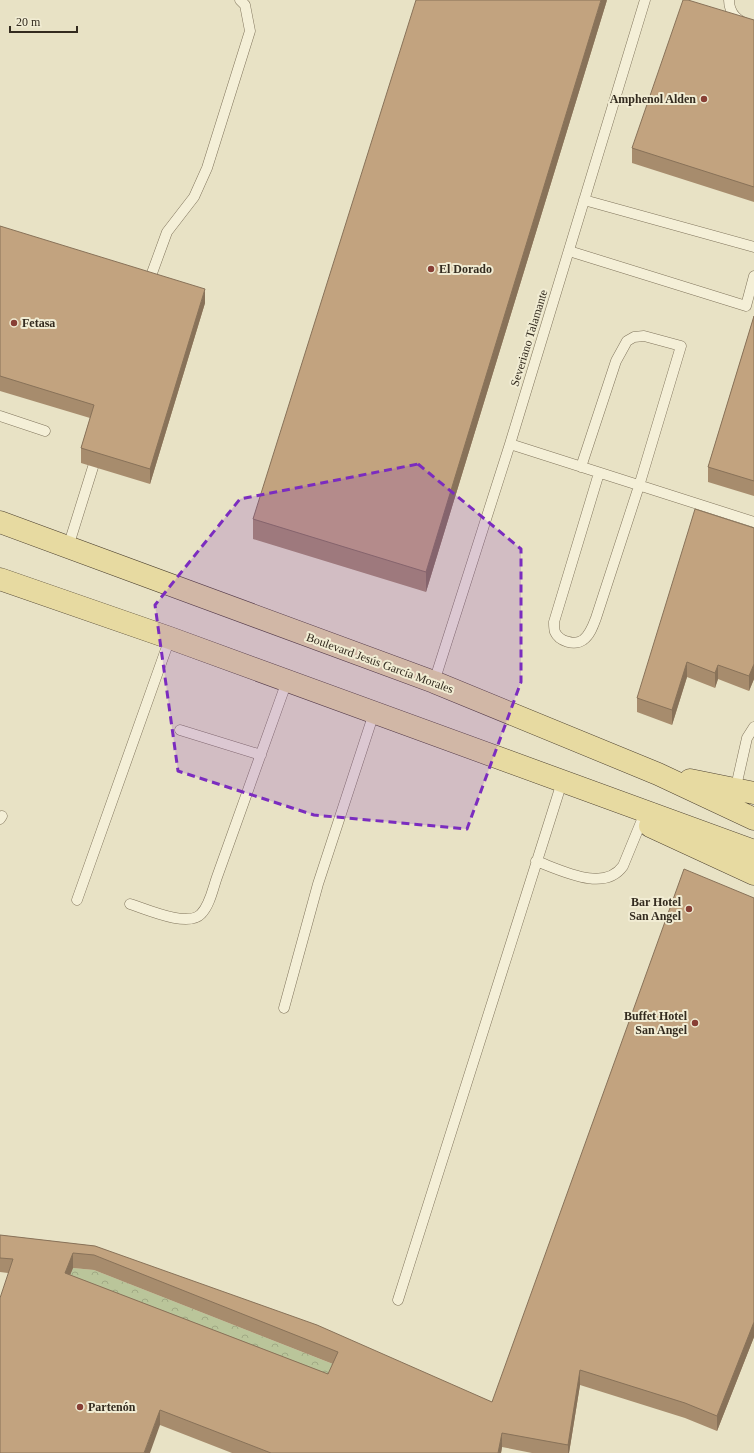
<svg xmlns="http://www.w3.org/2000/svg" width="754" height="1453" font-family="Georgia,serif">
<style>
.park{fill:url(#park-crowns)}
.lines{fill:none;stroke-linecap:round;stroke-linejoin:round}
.service-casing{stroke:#81755d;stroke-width:11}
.primary-casing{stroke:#4f4331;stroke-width:23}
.service{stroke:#f4efd7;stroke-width:10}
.primary{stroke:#e7daa1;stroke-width:22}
.wall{fill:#a78c6d;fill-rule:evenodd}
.shaded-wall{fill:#887259}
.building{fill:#c2a37f;stroke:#887259;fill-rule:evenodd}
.marked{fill:#7b2cbf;fill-opacity:0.2;stroke:#7b2cbf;stroke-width:3;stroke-dasharray:8 5;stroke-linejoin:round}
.poi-dot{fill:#883f35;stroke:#f1ecd3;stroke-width:1.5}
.labels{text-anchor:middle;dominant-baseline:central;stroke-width:4;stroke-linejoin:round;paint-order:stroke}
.poi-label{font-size:12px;font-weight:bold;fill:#332b1f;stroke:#f1ecd3;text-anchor:end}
.street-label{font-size:12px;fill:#332b1f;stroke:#f1ecd3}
</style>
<defs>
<pattern id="park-crowns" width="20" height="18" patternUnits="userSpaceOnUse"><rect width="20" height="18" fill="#bac59a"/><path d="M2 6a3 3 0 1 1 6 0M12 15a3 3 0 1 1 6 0" fill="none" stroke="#a0a984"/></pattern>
</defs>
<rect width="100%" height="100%" fill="#e8e2c5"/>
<!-- park -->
<path class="park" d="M73,1268l21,2 244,96 -10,22 -263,-100z"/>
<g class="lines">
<!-- service casing -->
<g class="service-casing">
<path id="service" d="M729,0c0,15 11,23 25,26
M584,200l170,47
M569,251l177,55 8,-30
M148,284l19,-52 27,-35 13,-29 43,-137 -5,-26 -5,-5
M0,416l45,15
M510,444l244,78
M581,467l35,-106 11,-20 7,-4 10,-1 37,10 -42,140 -43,132c-3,8 -6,17 -13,22 -9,6 -24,1 -28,-8 -1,-3 -1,-7 -1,-10l45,-149
M68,547l25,-80
M434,682l76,-238 135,-444
M180,730l81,25
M735,791l12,-53 7,-11
M0,819l2,-3
M536,861c25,9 68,32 87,5l21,-51
M77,900l93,-262
M130,904c16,5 58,24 71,10 9,-9 12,-26 16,-37l70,-196
M284,1008l34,-124 56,-171
M398,1300l164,-518"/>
</g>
<!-- primary casing -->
<g class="primary-casing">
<path id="primary" d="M0,522l434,160 224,92 96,45
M0,579l170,59 584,213
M690,780l64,13
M650,826l104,48"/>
</g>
<!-- service -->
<use href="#service" class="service"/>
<!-- primary -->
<use href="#primary" class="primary"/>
</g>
<!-- wall -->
<path class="wall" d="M607,0l-181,592 -173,-53v-20z
M754,20v182l-122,-39v-15z
M0,226l205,77 -55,181 -69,-21v-15l9,-30 -90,-27z
M754,316v180l-46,-14v-15z
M754,528v151l-5,12 -31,-12 -3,9 -28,-11 -15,48 -35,-13v-14z
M754,898v439l-37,94 -32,-13 -105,-33 -11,68h-37l-30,-6 -1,6h-269l-72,-28 -152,-152 -8,-1v-37l95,11 397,156zM73,1268l21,2 239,94 -5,10 -258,-99z"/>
<!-- shaded-wall -->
<path class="shaded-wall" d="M601,0h6l-181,592v-20z
M205,289v14l-55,181v-15z
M687,662v15l-15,48v-15z
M754,664v15l-5,12v-15z
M718,665v14l-3,9v-15z
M73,1253v15l-8,20v-15z
M754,1322v15l-37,94v-15z
M580,1370v15l-11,68h-1v-8z
M160,1410v15l-10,28h-6z
M502,1433v14l-1,6h-3z"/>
<!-- building -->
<path class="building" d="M416,0h185l-175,572 -173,-53z
M683,0h5l66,20v167l-122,-39z
M0,226l205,63 -55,180 -69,-21 13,-43 -94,-29z
M754,316v165l-46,-14z
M695,509l59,19v136l-5,12 -31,-11 -3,8 -28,-11 -15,48 -35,-12z
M684,869l70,29v424l-37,94 -32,-13 -105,-33 -12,75 -66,-12 -4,20h-227l-111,-43 -16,43h-144v-155l13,-39 -13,-1v-23l95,11 222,79 175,77zM73,1253l21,2 244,97 -10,22 -263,-101z"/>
<!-- marked area -->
<path class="marked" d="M418,464l103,85v133l-54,147 -153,-14 -136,-44 -23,-166 85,-106z"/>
<!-- markers -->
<g class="poi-dot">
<circle cx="704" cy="99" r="4"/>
<circle cx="431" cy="269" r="4"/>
<circle cx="14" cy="323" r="4"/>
<circle cx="689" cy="909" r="4"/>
<circle cx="695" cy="1023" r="4"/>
<circle cx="80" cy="1407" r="4"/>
</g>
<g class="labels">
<!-- poi labels -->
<g class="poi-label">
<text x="696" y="99">Amphenol Alden</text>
<text x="439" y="269" text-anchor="start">El Dorado</text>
<text x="22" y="323" text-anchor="start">Fetasa</text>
<text x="681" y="902">Bar Hotel<tspan x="681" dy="14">San Angel</tspan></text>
<text x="687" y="1016">Buffet Hotel<tspan x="687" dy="14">San Angel</tspan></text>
<text x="88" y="1407" text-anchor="start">Partenón</text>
</g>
<!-- street labels -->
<g class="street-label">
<text transform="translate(529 338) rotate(-73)">Severiano Talamante</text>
<text transform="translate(380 663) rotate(20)">Boulevard Jesús García Morales</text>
</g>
</g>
<!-- scale -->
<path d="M10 26v6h67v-6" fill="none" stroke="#332b1f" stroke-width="2"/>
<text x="16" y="26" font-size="12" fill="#332b1f" stroke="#f1ecd3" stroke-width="3" paint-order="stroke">20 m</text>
</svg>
